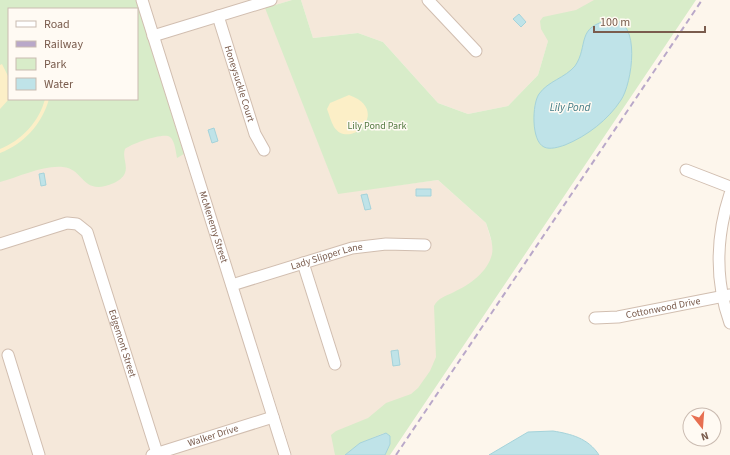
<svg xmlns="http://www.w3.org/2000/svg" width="730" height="455" font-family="'Source Sans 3',sans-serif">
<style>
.residential{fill:#f5e8da}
.green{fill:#d8ecc9;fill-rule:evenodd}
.sand{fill:#fcefc7}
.water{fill:#bfe3e8;stroke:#a5d3da}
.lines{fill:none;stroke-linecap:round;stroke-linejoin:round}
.minor-casing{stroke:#d1beb0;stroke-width:13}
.minor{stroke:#fff;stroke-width:11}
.rail{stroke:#b9a8c9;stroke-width:2;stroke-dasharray:6 4;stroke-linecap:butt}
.labels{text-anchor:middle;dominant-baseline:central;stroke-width:3;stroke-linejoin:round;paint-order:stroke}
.street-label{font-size:10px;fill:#7a5c4d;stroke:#fffaf3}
.park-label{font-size:10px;fill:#537a41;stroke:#fffaf3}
.water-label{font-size:11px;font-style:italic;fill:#437c86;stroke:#fffaf3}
</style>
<rect width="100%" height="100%" fill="#fdf6ec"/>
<!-- residential -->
<path class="residential" d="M147,0h145l-26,8 72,185 100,-13 48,43 18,59 -116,173h-96z
M301,0h300l-49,28 -14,47 -30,31 -40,8 -30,-11 -55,-61 -25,-9 -45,5z
M175,126l104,329h-279v-275z"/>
<!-- green -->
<path class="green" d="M0,0h136l48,154 -7,4c-1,-5 -2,-17 -7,-21 -6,-5 -39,7 -45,12 -3,8 3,16 0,24 -2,5 -7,8 -11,10 -33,14 -29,-14 -51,-16 -20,-2 -44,10 -63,15zM9,9h128v90h-128z
M292,0h9l12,38 45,-5 25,9 55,61 30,11 40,-8 30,-31 10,-34 -7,-12 -1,-8 3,-4 33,-7 18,-10h102l-306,455h-5l5,-11 -6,-11 -24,10 -15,12h-10l-4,-20 5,-4 32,-13 18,-15 25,-9 7,-6 12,-17 6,-14 -2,-51c4,-8 12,-10 20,-14 15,-7 34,-20 38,-38 2,-9 -3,-22 -6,-31l-48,-43 -100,14 -73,-186z"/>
<!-- sand -->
<path class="sand" d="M2,64l7,14v21l-9,10v-44z
M349,95c43,15 1,56 -15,32 -3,-5 -5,-13 -7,-18l3,-6z
M45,99h4c-7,25 -25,45 -49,54v-4c22,-9 39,-27 45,-50z"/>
<!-- water -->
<path class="water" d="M519,14l7,8 -5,5 -8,-8z
M611,20c31,-1 21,64 10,80 -13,20 -34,36 -56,45 -6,2 -15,5 -21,2 -13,-6 -12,-43 -5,-53 9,-13 26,-16 36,-28 14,-20 0,-40 36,-46z
M214,128l4,13 -6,2 -4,-13z
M44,173l2,12 -5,1 -2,-12z
M416,189h15v7h-15z
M367,194l4,15 -6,1 -4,-15z
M398,350l2,15 -7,1 -2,-15z
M553,431c18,3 35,7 46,24h-110l39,-23z
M386,433l4,3v8l-5,11h-40l15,-12z"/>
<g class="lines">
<!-- minor casing -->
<g class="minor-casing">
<g id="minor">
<path id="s1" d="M142,0l143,455"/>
<path d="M428,0l48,51"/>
<path id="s2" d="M218,16l37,118 9,16"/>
<path d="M153,36l118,-36"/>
<path d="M686,170l44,17"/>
<path d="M730,194c-14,42 -15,87 0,129"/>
<path id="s3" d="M0,244l67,-21 10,1 10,8 70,221"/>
<path d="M303,263l32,101"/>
<path id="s4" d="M232,285l120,-37 34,-4 39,1"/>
<path id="s5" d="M595,318l23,-1 112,-22"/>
<path d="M8,355l31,100"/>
<path id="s6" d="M152,455l121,-38"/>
</g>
</g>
<!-- minor -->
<use href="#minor" class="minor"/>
<!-- rail -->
<path class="rail" d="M396,455l306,-455"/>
</g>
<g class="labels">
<!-- street labels -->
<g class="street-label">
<text stroke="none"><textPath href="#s2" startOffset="71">Honeysuckle Court</textPath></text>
<text stroke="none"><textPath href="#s1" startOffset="238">McMenemy Street</textPath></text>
<text stroke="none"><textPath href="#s4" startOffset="99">Lady Slipper Lane</textPath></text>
<text stroke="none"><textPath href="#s5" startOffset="69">Cottonwood Drive</textPath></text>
<text stroke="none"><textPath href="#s3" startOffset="210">Edgemont Street</textPath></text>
<text stroke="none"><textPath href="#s6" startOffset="64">Walker Drive</textPath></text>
</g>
<!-- park labels -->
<g class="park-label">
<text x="377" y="126">Lily Pond Park</text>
</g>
<!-- water labels -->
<g class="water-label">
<text x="570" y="107">Lily Pond</text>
</g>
</g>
<!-- legend -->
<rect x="8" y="8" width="130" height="92" fill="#fffaf3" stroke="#cabbb1"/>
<rect x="16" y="21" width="20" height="6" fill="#ffffff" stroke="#cabbb1"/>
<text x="44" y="28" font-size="12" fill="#7a5c4d">Road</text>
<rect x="16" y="41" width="20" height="6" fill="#b9a8c9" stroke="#cabbb1"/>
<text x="44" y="48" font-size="12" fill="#7a5c4d">Railway</text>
<rect x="16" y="58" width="20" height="12" fill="#d8ecc9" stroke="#cabbb1"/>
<text x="44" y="68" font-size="12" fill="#7a5c4d">Park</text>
<rect x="16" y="78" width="20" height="12" fill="#bfe3e8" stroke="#cabbb1"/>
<text x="44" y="88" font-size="12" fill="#7a5c4d">Water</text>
<!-- north arrow -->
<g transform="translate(702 427) rotate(163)"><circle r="19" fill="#fffaf3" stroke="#cabbb1"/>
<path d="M0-3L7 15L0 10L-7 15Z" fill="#e76f51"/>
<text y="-6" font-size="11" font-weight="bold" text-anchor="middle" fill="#7a5c4d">N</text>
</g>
<!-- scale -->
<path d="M594 26v6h111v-6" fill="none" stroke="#7a5c4d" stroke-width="2"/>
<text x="600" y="26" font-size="12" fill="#7a5c4d" stroke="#fffaf3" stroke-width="3" paint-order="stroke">100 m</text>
</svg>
